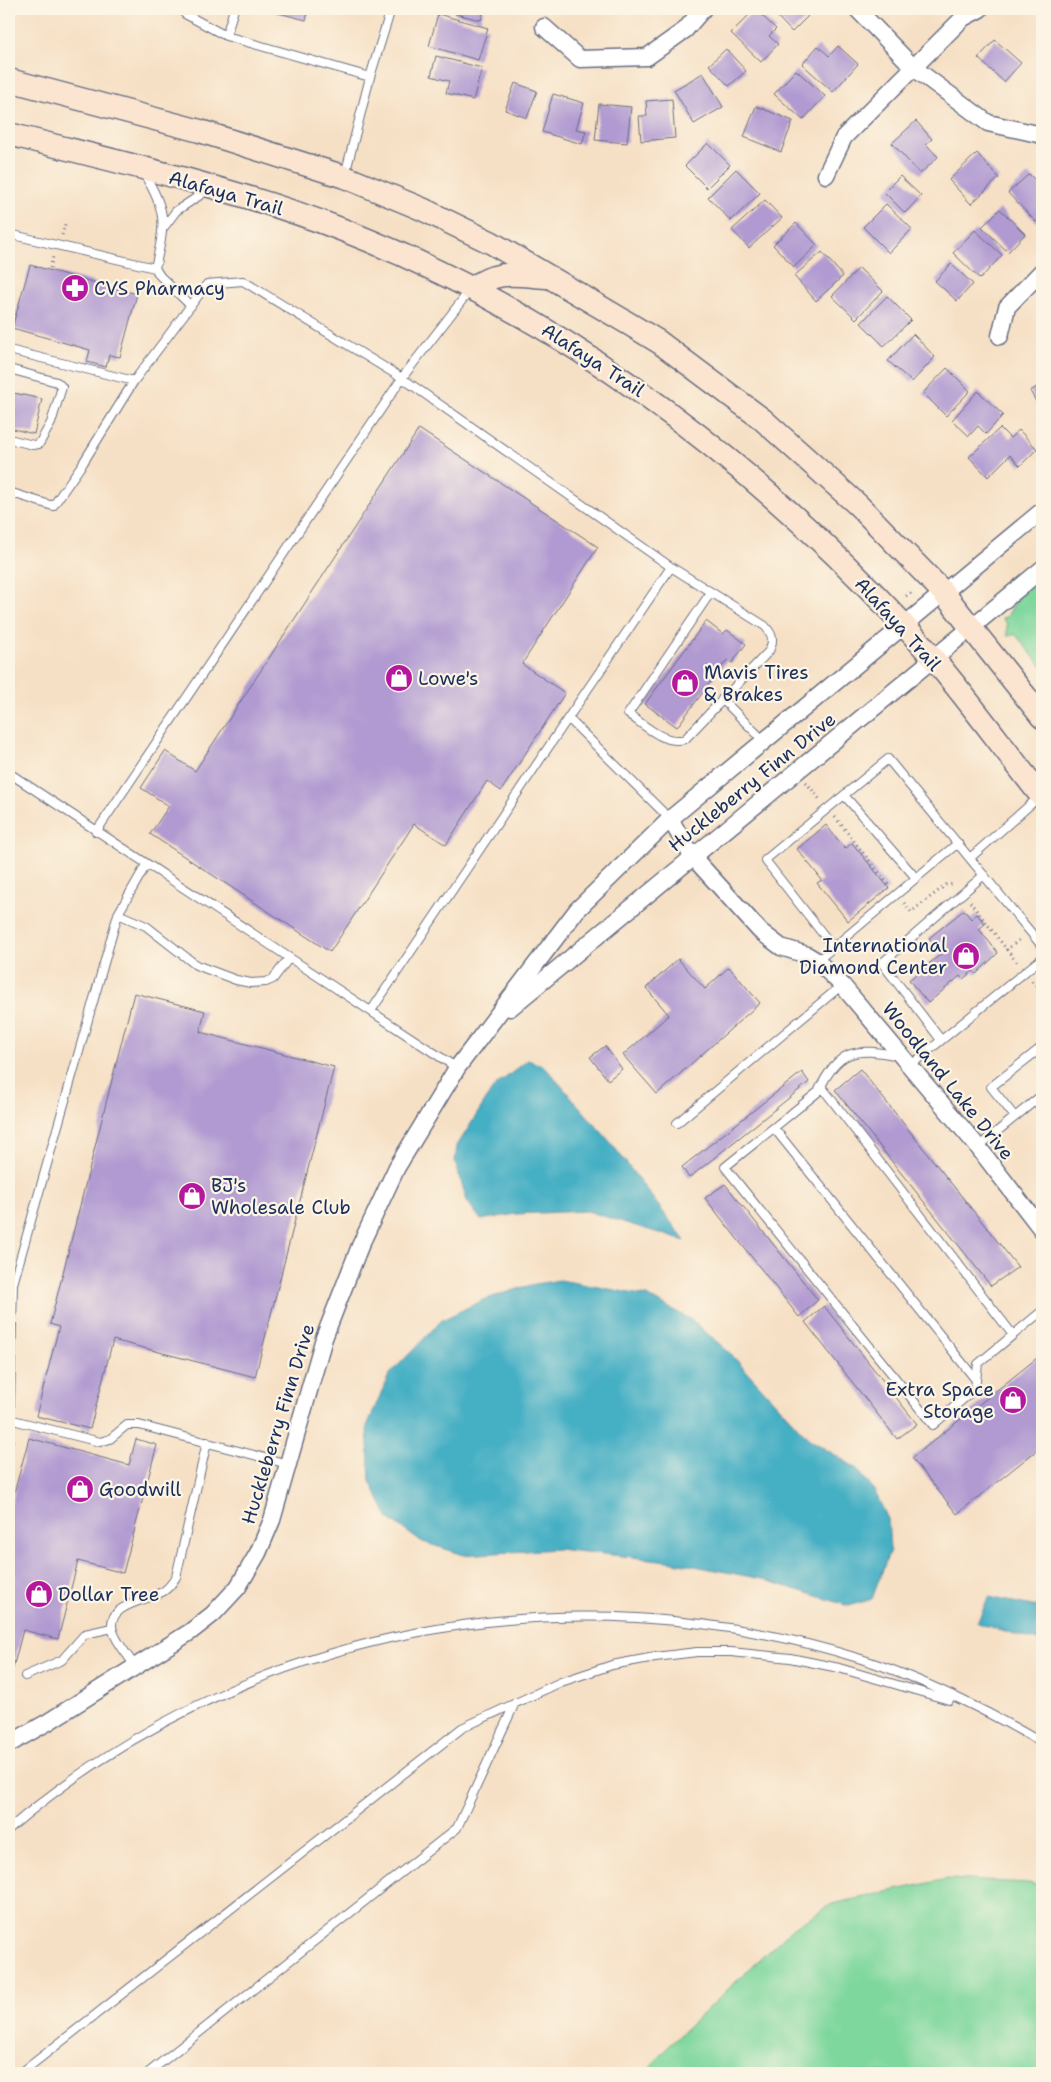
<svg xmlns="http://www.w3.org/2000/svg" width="1051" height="2082" font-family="'Shantell Sans',sans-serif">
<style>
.green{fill:#7ed79d;stroke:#4c837e}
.water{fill:#45afc4;stroke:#306f91}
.building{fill:#b09ad1}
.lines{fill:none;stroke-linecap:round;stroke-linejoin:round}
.lane-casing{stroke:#686d82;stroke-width:10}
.street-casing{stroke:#686d82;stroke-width:19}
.secondary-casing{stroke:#686d82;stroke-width:25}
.path{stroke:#686d82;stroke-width:3;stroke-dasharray:1 4;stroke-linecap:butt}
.lane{stroke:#fff;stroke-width:8}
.street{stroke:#fff;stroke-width:16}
.secondary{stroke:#fce5d0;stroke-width:22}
.labels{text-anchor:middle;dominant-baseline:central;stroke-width:4.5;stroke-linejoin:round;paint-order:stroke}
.street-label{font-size:19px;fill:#1b2f5e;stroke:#fcf5e5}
.poi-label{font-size:19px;fill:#1b2f5e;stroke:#fcf5e5;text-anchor:start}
</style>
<rect width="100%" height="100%" fill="#fcf5e5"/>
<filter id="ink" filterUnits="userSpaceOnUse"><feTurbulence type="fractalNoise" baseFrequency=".02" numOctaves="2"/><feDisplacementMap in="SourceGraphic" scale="10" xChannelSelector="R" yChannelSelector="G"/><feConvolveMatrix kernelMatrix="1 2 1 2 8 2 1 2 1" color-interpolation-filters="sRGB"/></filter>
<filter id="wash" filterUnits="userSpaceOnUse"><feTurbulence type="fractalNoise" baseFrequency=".0096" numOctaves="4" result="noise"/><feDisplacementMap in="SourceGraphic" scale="20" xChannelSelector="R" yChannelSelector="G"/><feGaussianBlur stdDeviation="1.12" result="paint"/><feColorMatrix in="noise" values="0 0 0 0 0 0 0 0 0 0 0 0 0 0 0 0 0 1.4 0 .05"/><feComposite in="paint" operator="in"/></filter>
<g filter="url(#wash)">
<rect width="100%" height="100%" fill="#f6e0c5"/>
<!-- green -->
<path class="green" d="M1042,576v91l-27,-33 -8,2v-12l-5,-6 5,-1 12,-23z
M947,1879l82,4 13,3v187h-396l23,-28 124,-117 39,-24z"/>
<!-- water -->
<path class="water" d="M528,1060l16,6 68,78 73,97 -98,-30 -71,3 -35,6 -14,-19 -12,-40 2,-15 37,-59z
M560,1280l87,16 43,23 39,33 79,86 48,30 18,22 14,29 2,31 -18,49 -23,7 -87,-27 -93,-18 -112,-12 -93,6 -44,-14 -31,-22 -19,-38 -3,-55 22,-51 53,-55 41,-20 47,-15z
M989,1597l53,11v34l-65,-19z"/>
<g id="blocks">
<!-- building -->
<path class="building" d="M263,9h46l-3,11z
M457,9h27l-3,11 -26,-6z
M755,9l21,20 -7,7 9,8 -17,18 -30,-29z
M770,9h32l6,7 -16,16z
M909,9h10l-5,5z
M438,14l50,14 -10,32 -49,-14z
M995,40l26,23 -17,19 -26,-24z
M818,46l11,10 9,-10 20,18 -25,28 -31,-28z
M726,49l20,22 -17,15 -20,-21z
M436,56l46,12 -9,32 -27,-7 3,-12 -18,-5z
M796,70l29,26 -22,24 -29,-26z
M703,73l20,34 -29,17 -20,-34z
M515,83l22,8 -10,27 -22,-8z
M553,94l31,9 -8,26 10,2 -4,13 -40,-12z
M672,99l3,39 -34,3 -2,-25h8l-1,-15z
M599,104l32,3 -4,36 -32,-3z
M756,106l37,15 -12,31 -37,-15z
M916,121l16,18 -6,5 12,13 -18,17 -28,-31z
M708,143l22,22 -23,23 -22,-22z
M977,153l22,25 -28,26 -22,-24z
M736,169l24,24 -29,28 -23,-24z
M1029,174l13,13v29l-6,6 -28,-29z
M900,176l21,20 -16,17 -21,-21z
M765,200l17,18 -33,30 -17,-18z
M886,204l26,25 -23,24 -26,-26z
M1000,209l25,25 -17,18 -26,-25z
M796,223l21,22 -23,22 -21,-22z
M975,230l27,25 -22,24 -27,-26z
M822,252l21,24 -27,25 -22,-25z
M951,264l22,20 -16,17 -22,-20z
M30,265l107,29 -17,63 -11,-2 -3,12 -19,-5 3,-12 -78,-22z
M859,268l24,23 -27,28 -24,-23z
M887,296l24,24 -27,26 -23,-23z
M913,334l22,23 -23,25 -24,-21z
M947,368l23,23 -24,25 -23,-23z
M1042,384v28l-12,-21z
M978,391l25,24 -17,19 -8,-8 -9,10 -17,-16z
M9,392l33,7 -8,35 -25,-6z
M1000,428l10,10 9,-8 18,19 -17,17 -10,-11 -22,22 -19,-20z
M419,429l179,118 -76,117 43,29 -64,98 -14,-10 -41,64 -32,-21 -84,128 -180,-118 19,-28 -28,-18 24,-37 30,20z
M706,621l17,13 4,-4 19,14 -14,19 -5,-3 -50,67 -32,-23z
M826,825l19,24 7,-6 37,45 -41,33 -31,-38 5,-3 -25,-31z
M964,910l7,9 6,-5 8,10 -6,5 19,24 -22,21 -3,-3 -10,8 -3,-3 -32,27 -19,-23 32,-26 -12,-16z
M678,959l27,30 24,-22 31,36 -103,91 -34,-39 46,-40 -23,-27z
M134,993l71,18 -5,21 134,35 -79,310 -142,-37 -23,89 -54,-13 23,-89 -9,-3z
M605,1046l17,23 -14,11 -18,-23z
M860,1069l158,198 -27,19 -156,-196z
M802,1072l7,10 -120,96 -7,-11z
M725,1184l93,116 -19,17 -94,-119z
M824,1306l93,118 -20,15 -92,-117z
M1042,1354v92l-85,68 -45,-56z
M29,1438l100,27 7,-26 21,6 -34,128 -45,-12 -20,78 -35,-9 -14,53v-171z"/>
</g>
</g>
<g filter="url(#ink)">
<use href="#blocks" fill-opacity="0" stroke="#686d82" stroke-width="1"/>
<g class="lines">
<!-- lane casing -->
<g class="lane-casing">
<path id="lane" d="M181,9l4,5 41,22 144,41
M226,36l8,-27
M144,174c24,38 21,51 11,94l5,8 31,30
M345,175l25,-98 21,-68
M164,227l12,-16 32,-21
M9,234l146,34
M9,350l125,31
M9,369l48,13 5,5 -11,36 -12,21 -6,1 -24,-6
M9,492l44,14 30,-43 51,-82 73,-97 36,-3 159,97 269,189 -103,151 102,101
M671,567l94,59c8,9 9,14 4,25l-84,88c-21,6 -40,-14 -57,-25l83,-122
M722,699l42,42
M9,773l448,295
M844,795l72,83
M96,832l306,-454 68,-88
M970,858l70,-62
M118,914l28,12 50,39 40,15 15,3 15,-1 7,-3 16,-21
M833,947l-68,-87 123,-101 154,187
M817,961l141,-118
M371,1011l197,-293
M941,1040l-59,-77 102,-88
M899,1056c-45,-9 -60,-7 -81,36l-93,75 208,258 42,-36 3,-25 64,-53
M911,1065l131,-107
M821,1086l192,249
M1015,1117l-24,-30 51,-40
M677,1123l165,-138
M774,1128l202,252
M978,1147l64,-52
M9,1419l91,23 10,-3 17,-14h12l149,39
M9,1440l4,-156 105,-370 28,-49
M136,1668c-7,-12 -19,-24 -23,-37 -8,-26 32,-30 47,-38 8,-3 12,-10 16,-16l31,-135
M25,1676l37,-16 23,-26 27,-6
M9,1829c235,-202 557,-263 852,-170 58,18 129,53 181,84
M21,2073l441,-345 99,-46 51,-17 43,-8 42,-5h34l59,6 49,10 110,32
M148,2073l309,-245 58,-125"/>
</g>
<!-- street casing -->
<g class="street-casing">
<path id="street" d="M857,9l57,59 74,55 54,12
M544,27l36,32 67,-2 38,-27 18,-21
M826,175l18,-38 119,-119 17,-9
M1000,336l7,-29 35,-36
M670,819l22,37 68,75 21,16 26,8 10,6 25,24 136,162 64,83
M510,1008l532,-439
M9,1744l39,-22 142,-90 23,-18 25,-27 20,-34 14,-33 52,-182 36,-92 37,-79 60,-99 120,-158 93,-91 372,-308"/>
</g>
<!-- secondary casing -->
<g class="secondary-casing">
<path id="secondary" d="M9,80l191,51 145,46 77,32 70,34 139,82 28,17 103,77 96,86 84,86 100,126
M9,134c112,29 226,54 334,96 218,85 401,224 560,394 50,54 93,115 139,173
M471,289c27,-20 44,-14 75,-12"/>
</g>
<!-- path -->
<path class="path" d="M62,235l4,-14
M50,268l3,-11
M906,596l6,-4
M806,782l15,19
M835,817l55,70
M970,902l48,62
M904,903l7,9 35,-27 8,-1
M1006,950l16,-12
M1032,981l10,13
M1042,1004l-3,6 3,4"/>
<!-- lane -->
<use href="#lane" class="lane"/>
<!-- street -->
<use href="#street" class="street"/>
<!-- secondary -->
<use href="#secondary" class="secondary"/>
</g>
</g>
<!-- icons -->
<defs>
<g id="pharmacy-disc" transform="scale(1.4375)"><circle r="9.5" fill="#b5179e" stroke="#fcf5e5"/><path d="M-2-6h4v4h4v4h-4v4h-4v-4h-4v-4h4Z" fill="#fff"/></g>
<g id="shop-disc" transform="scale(1.4375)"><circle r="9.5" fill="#b5179e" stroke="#fcf5e5"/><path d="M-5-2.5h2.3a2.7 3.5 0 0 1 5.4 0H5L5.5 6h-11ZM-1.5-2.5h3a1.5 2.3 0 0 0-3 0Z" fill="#fff"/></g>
</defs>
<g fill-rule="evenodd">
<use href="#pharmacy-disc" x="75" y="288"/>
<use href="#shop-disc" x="399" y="678"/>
<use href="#shop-disc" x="685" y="683"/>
<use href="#shop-disc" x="966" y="956"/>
<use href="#shop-disc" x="192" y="1196"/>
<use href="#shop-disc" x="1013" y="1400"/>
<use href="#shop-disc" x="80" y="1489"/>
<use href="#shop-disc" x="39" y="1594"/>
</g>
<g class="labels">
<!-- street labels -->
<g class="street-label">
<text transform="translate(226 193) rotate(16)">Alafaya Trail</text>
<text transform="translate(593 360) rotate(33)">Alafaya Trail</text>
<text transform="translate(898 624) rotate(48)">Alafaya Trail</text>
<text transform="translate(752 782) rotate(-39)">Huckleberry Finn Drive</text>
<text transform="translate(948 1081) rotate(51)">Woodland Lake Drive</text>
<text transform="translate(278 1424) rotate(-73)">Huckleberry Finn Drive</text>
</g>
<!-- poi labels -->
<g class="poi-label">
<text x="94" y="288">CVS Pharmacy</text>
<text x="704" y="672">Mavis Tires<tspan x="704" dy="22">&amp; Brakes</tspan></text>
<text x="418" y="678">Lowe's</text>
<text x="947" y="945" text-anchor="end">International<tspan x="947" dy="22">Diamond Center</tspan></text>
<text x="211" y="1185">BJ's<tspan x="211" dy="22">Wholesale Club</tspan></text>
<text x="994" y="1389" text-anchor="end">Extra Space<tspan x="994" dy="22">Storage</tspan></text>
<text x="99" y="1489">Goodwill</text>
<text x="58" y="1594">Dollar Tree</text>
</g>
</g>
<!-- margin -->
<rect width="1051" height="2082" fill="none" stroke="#fcf5e5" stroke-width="30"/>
</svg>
